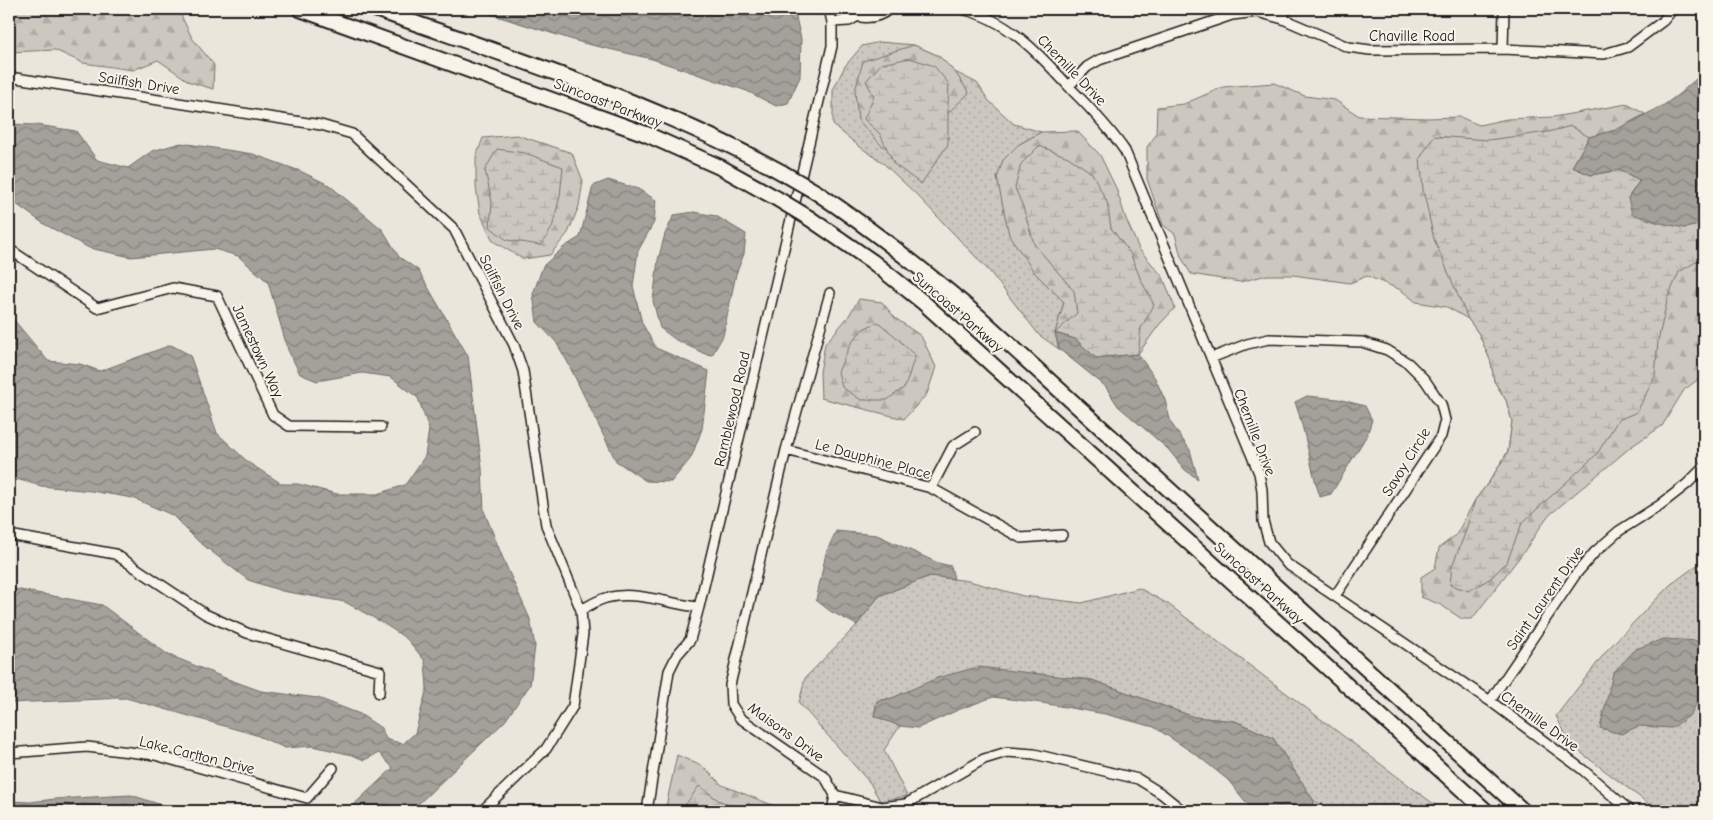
<svg xmlns="http://www.w3.org/2000/svg" width="1713" height="820" font-family="'Comic Neue',sans-serif">
<style>
.grass{fill:url(#grass-dots);stroke:#74726e}
.forest{fill:url(#forest-firs);stroke:#74726e}
.wetland{fill:url(#wetland-marsh);stroke:#74726e}
.water{fill:url(#water-waves);stroke:#6d6c68}
.lines{fill:none;stroke-linecap:round;stroke-linejoin:round}
.minor-casing{stroke:#1c1c1c;stroke-width:12}
.highway-casing{stroke:#1c1c1c;stroke-width:18}
.minor{stroke:#f7f3e8;stroke-width:9}
.highway{stroke:#f7f3e8;stroke-width:14}
.highway-bridge-casing{stroke:#1c1c1c;stroke-width:18;stroke-linecap:butt}
.highway-bridge{stroke:#f7f3e8;stroke-width:14}
.labels{text-anchor:middle;dominant-baseline:central;stroke-width:4;stroke-linejoin:round;paint-order:stroke}
.street-label{font-size:15px;fill:#1c1c1c;stroke:#f7f3e8}
</style>
<defs>
<pattern id="grass-dots" width="8" height="8" patternUnits="userSpaceOnUse" patternTransform="scale(1.25)"><rect width="8" height="8" fill="#ccc8c0"/><path d="M2 2h.1M6 6h.1" fill="none" stroke="#afaba4" stroke-width="1.8" stroke-linecap="round"/></pattern>
<pattern id="forest-firs" width="22" height="20" patternUnits="userSpaceOnUse" patternTransform="scale(1.25)"><rect width="22" height="20" fill="#ccc8c0"/><path d="M5 1l3.5 6h-7zM16 11l3.5 6h-7z" fill="#afaba4"/></pattern>
<pattern id="wetland-marsh" width="20" height="14" patternUnits="userSpaceOnUse" patternTransform="scale(1.25)"><rect width="20" height="14" fill="#ccc8c0"/><path d="M1 5h8M5 5V1M11 12h8M15 12V8" fill="none" stroke="#afaba4"/></pattern>
<pattern id="water-waves" width="16" height="10" patternUnits="userSpaceOnUse" patternTransform="scale(1.25)"><rect width="16" height="10" fill="#a3a19a"/><path d="M0 5q4-4 8 0t8 0" fill="none" stroke="#84827d"/></pattern>
</defs>
<rect width="100%" height="100%" fill="#eae6dc"/>
<filter id="ink" filterUnits="userSpaceOnUse"><feTurbulence type="fractalNoise" baseFrequency=".02" numOctaves="2"/><feDisplacementMap in="SourceGraphic" scale="10" xChannelSelector="R" yChannelSelector="G"/><feConvolveMatrix kernelMatrix="1 2 1 2 8 2 1 2 1" color-interpolation-filters="sRGB"/></filter>
<g filter="url(#ink)">
<!-- grass -->
<path class="grass" d="M880,42l34,3 25,11 16,16 22,11 12,18 25,23 27,8 -23,13 16,127 30,30 -9,31 4,16 -20,-14 -49,-63 -72,-76 -36,-34 -22,-15 -27,-22v-35l12,-24 17,-20z
M1704,560v251h-42l-8,-3 -83,-63 -15,-29 52,-67 62,-64z
M930,576l39,5 54,15 59,7 57,-15 29,16 275,207h-109l-20,-10 -41,-63 -38,-17 -41,-4 -102,-37 -56,-6 -159,27 -3,15 26,10 -16,24 23,46 -27,5 -10,-18 -71,-80 6,-25 52,-53 22,-29z"/>
<!-- forest -->
<path class="forest" d="M9,9h169l14,29 22,27 -1,24 -23,-7 -32,-22 -25,10 -50,-7 -28,-13 -46,2z
M914,45l25,11 16,16 14,21 -19,18 -20,23 -34,18 -15,-7 -23,-25 -3,-29 8,-30z
M1274,83l31,13 30,4 24,16 68,2 33,-1 19,8 28,-6 46,-2 74,-13 18,10 -29,16 -27,7 2,38 28,-5 65,58 20,-4v151l-20,15 -22,36 -30,20 -85,71 -22,33 -53,69h-10l-21,-14 -20,-8v-20l14,-9 4,-20 17,-13 19,-35 14,-18 19,-31 4,-30 -6,-21 -12,-19 -3,-19 -12,-28 -11,-15 -21,-12 -31,-5 -15,-12 -34,-14 -17,7 -57,-8h-26l-27,7 -49,-8 -10,-17 -6,-23 -12,-9 -16,-46v-32l9,-12 1,-28 27,-3 39,-17z
M1077,131l23,24 16,33 10,31 13,30 24,28 12,31 -16,17 -21,29 -29,3 -34,-18 -20,-6 9,-31 -30,-30 -25,-37 -12,-57 6,-18 15,-15 23,-13z
M517,135l55,18 11,28 -4,25 -11,27 -18,22 -27,4 -30,-18 -13,-28 -4,-26v-30l7,-19z
M859,299l23,3 13,16 26,18 15,31 -9,27 -23,25 -83,-21 -1,-26 5,-28 23,-27z
M677,755l27,12 18,18 65,26h-122z"/>
<!-- wetland -->
<path class="wetland" d="M910,58l24,8 15,18 -1,20v40l-27,40 -27,-20 -14,-30 -16,-15 10,-23 -8,-15 15,-17z
M1571,126l18,11 -17,30 19,8 28,-5 21,10 -12,18 56,30 20,-4v33l-25,15 -11,25 -10,44 -3,35 -18,36 -19,8 -21,34 -75,69 -15,39 -16,16 -22,13 -19,-6 2,-19 12,-30 11,-36 14,-18 19,-30 4,-31 -6,-21 -12,-19 -3,-19 -12,-28 -11,-15 -34,-80 -11,-50 -3,-31 14,-22 54,4 60,-8z
M1039,146l29,11 24,16 15,29 4,26 19,25 11,27 13,25 -13,23 -3,26 -42,4 -21,-19 -20,-6 22,-20 -3,-22 -40,-47 -11,-37 -8,-19 6,-24z
M497,149l28,4 38,14 -3,29 -8,32 -11,17 -34,-5 -17,-13 2,-25 -7,-32z
M878,322l18,15 19,19 -10,31 -18,13h-26l-19,-13 -4,-15 13,-29 12,-14z
M699,786l19,14 27,11h-57l-2,-7z"/>
<!-- water -->
<path class="water" d="M474,9h320l7,30 -1,38 -12,26 -12,3 -29,-15 -95,-32 -69,-16z
M1704,72v152l-20,4 -28,-6 -24,-8 -4,-16 12,-18 -21,-10 -28,5 -19,-8 17,-30 27,-7 48,-25 15,-11z
M9,124l28,1 39,6 21,29 31,8 24,-17 29,-8 72,11 47,17 29,14 54,45 16,27 19,13 50,86 14,112 2,43 20,50 26,58 5,27 -5,39 -25,36 -94,90h-64l46,-43 -14,-15 -15,7 -12,-5 -39,-9 -28,2 -29,-13 -130,-37 -117,5v-115l93,17 65,49 58,24 36,13 57,7 42,16 21,14 5,11 17,5 12,-11 12,-45 -2,-27 -18,-22 -24,-16 -38,-21 -63,-11 -34,-11 -50,-39 -26,-26 -39,-17 -42,-7 -50,-5 -32,-9v-163l39,47 32,3 20,7 71,-26 19,10 27,78 32,30 33,21h16l39,10h40l28,-9 20,-29 4,-27 -11,-31 -27,-21 -29,-4 -45,8 -17,-7 -12,-24 -20,-68 -30,-26 -24,-7 -83,8 -42,-9 -45,-24 -35,-25z
M608,180l30,9 18,11 -2,22 -16,29 -5,35 9,37 14,25 53,23 -7,58 -11,29 -20,24 -25,-1 -30,-20 -49,-100 -11,-19 -19,-20 -4,-28 10,-28 21,-19 16,-10 13,-51z
M694,212l22,4 30,18 -2,20 -8,20 -13,62 -11,19 -7,-1 -29,-14 -16,-12 -7,-27 5,-41 7,-26 9,-19z
M1055,333l20,6 21,19 42,-4 17,24 10,22 6,23 19,27 8,29 -13,-9 -17,-21 -50,-43 -13,-20 -46,-37z
M1307,396l31,3 27,7 7,14 -5,15 -36,59 -11,3c-10,-31 -14,-64 -25,-95z
M836,531l41,4 61,28 13,3 3,13 -24,-3 -51,20 -22,29 -27,-14 -14,-11 10,-47z
M1663,639l36,2 5,-2v51l-14,25 -18,13 -33,-2 -18,8 -21,-6 13,-55 23,-24z
M978,667l114,13 102,37 41,4 38,17 41,63 -2,10h-59l-25,-31 -30,-24 -44,-29 -49,-13 -63,-11 -49,-6 -35,13 -40,18 -18,-2 -26,-10 3,-15 15,-3 45,-20z
M131,795l49,16h-171v-10l21,1 25,-3z"/>
<g class="lines">
<!-- minor casing -->
<g class="minor-casing">
<path id="minor" d="M836,9c16,8 38,14 53,0
M864,9h2
M961,9c48,10 80,47 112,82 19,19 37,38 52,60l134,322 3,17 1,31 6,21 18,22 203,137 93,69 47,41
M1283,19l3,-10
M832,22l17,-1 7,-4 1,-8
M1503,49l1,-40
M9,77l312,48 31,9 102,95 60,116 9,26 23,154 35,85 2,24 -10,72 -27,43 -64,62
M1069,86l18,-19 12,-7 133,-45 25,-3 26,7 65,28 22,3 133,-1 101,5 24,-7 35,-26 10,-12
M9,249l88,59 76,-20 44,8 56,119 16,11 92,1
M830,293l-44,157 -56,235 1,19 9,14 85,59 10,18 47,12 24,-3 78,-45 23,-7 27,2 104,25 24,15 21,17
M1211,358l36,-14 22,-5 93,3 25,8 21,13 17,17 16,24 4,16 -4,16 -106,160
M786,450l145,38 90,50 41,-3
M931,488l22,-42 22,-14
M9,535l106,19 90,60 42,19 133,38 -1,22
M581,610c8,-4 16,-10 25,-12 31,-8 62,6 93,9
M1490,701l86,-127 19,-22 24,-21 41,-26 27,-21 17,-17
M9,753l78,-6 68,8 152,43 26,-30
M647,811l22,-140 8,-16 13,-15 9,-33 133,-561v-24l-3,-13
M832,811l3,-16"/>
</g>
<!-- highway casing -->
<g class="highway-casing">
<path id="highway" d="M300,9l346,125 76,34 54,30
M375,9c138,49 279,93 408,164
M816,192c57,38 109,79 161,123l546,496
M809,218l64,44 51,41 562,508"/>
</g>
<!-- minor -->
<use href="#minor" class="minor"/>
<!-- highway -->
<use href="#highway" class="highway"/>
<!-- highway-bridge casing -->
<g class="highway-bridge-casing">
<path id="highway-bridge" d="M783,173l33,19
M776,198l33,20"/>
</g>
<!-- highway-bridge -->
<use href="#highway-bridge" class="highway-bridge"/>
</g>
</g>
<g class="labels">
<!-- street labels -->
<g class="street-label">
<text x="1412" y="36">Chaville Road</text>
<text transform="translate(1072 70) rotate(46)">Chemille Drive</text>
<text transform="translate(139 83) rotate(9)">Sailfish Drive</text>
<text transform="translate(608 103) rotate(21)">Suncoast Parkway</text>
<text transform="translate(502 292) rotate(63)">Sailfish Drive</text>
<text transform="translate(958 312) rotate(41)">Suncoast Parkway</text>
<text transform="translate(258 351) rotate(65)">Jamestown Way</text>
<text transform="translate(732 409) rotate(-77)">Ramblewood Road</text>
<text transform="translate(1255 432) rotate(69)">Chemille Drive</text>
<text transform="translate(873 459) rotate(15)">Le Dauphine Place</text>
<text transform="translate(1406 462) rotate(-58)">Savoy Circle</text>
<text transform="translate(1259 583) rotate(42)">Suncoast Parkway</text>
<text transform="translate(1545 598) rotate(-55)">Saint Laurent Drive</text>
<text transform="translate(1540 721) rotate(36)">Chemille Drive</text>
<text transform="translate(786 732) rotate(36)">Maisons Drive</text>
<text transform="translate(197 755) rotate(14)">Lake Carlton Drive</text>
</g>
</g>
<!-- margin -->
<rect width="1713" height="820" fill="none" stroke="#f7f3e8" stroke-width="30"/>
<rect x="15" y="15" width="1683" height="790" fill="none" stroke="#1c1c1c" stroke-width="2" filter="url(#ink)"/>
</svg>
